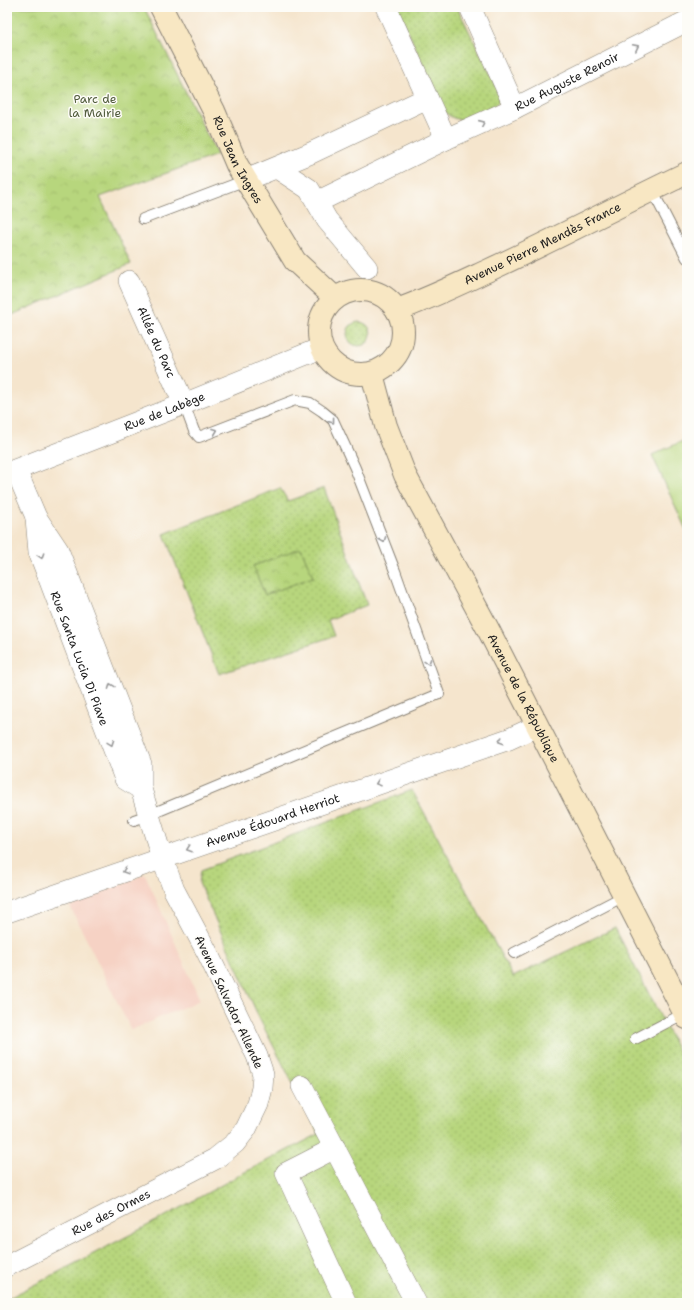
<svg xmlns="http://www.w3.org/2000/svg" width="694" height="1310" font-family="'Shantell Sans',sans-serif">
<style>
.built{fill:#f6d2c4}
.grass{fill:url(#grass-dots);stroke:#6a794c}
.park{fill:url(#park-crowns);stroke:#6a794c}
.pitch{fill:#b7d67d;stroke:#6a794c}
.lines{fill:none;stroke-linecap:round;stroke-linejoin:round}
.lane-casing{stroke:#888074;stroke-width:12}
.street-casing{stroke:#888074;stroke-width:22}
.secondary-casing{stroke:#888074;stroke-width:24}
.lane{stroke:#fff;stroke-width:10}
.street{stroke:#fff;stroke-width:21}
.secondary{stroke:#f8e7c3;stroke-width:22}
.oneway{stroke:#999}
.labels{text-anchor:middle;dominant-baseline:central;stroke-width:3;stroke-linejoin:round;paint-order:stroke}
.street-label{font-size:12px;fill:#1c1c1c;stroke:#fdfcf7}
.park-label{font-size:12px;fill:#525d3e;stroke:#fdfcf7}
</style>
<defs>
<pattern id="grass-dots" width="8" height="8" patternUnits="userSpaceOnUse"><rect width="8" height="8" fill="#b7d67d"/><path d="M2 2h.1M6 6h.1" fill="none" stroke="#9db76b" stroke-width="1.8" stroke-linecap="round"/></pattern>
<pattern id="park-crowns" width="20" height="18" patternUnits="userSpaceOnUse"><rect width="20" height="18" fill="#b7d67d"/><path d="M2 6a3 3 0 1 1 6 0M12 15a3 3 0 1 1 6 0" fill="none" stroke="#9db76b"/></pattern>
</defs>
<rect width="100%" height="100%" fill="#fdfcf7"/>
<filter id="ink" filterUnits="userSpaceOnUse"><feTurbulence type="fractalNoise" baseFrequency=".025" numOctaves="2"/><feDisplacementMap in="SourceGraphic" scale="8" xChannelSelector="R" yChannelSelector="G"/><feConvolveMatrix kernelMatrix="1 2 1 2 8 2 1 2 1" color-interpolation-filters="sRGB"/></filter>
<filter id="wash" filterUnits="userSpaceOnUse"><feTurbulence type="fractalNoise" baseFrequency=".012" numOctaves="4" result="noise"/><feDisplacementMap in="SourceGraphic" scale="16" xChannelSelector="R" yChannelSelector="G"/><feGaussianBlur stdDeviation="0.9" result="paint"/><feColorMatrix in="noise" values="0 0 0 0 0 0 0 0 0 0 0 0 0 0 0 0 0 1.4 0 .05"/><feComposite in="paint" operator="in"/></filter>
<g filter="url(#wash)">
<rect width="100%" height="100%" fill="#f5e5cd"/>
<!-- built -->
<path class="built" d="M145,874l55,126 -69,30 -61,-124z"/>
<!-- grass -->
<path class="grass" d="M397,7h60l41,82 1,13c-14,14 -39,27 -55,9z
M347 334a12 12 0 1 1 24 0a12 12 0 1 1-24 0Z
M280,488l8,13 36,-13 43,117 -39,15 6,16 -115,38 -55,-140z
M412,790l101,187 102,-49 72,140v235h-680v-4l157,-82 79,-44 76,-39 -59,-114 -61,-137 2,-13z"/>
<!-- park -->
<path class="park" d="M7,7h137l73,148 -117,42 31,67 -124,53z
M301,548l12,29 -48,18 -12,-29z"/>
<!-- pitch -->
<path class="pitch" d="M687,439v93l-35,-77z"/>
</g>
<g filter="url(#ink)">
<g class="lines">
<!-- lane casing -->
<g class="lane-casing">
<path id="lane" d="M652,190l35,68
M143,219l103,-39
M134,820l15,-5 290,-121 -44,-123 -40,-103 -22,-48 -11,-9 -12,-8 -15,-3 -96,37 -5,-6 -10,-27
M514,953l110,-57
M635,1039l50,-26"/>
</g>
<!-- street casing -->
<g class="street-casing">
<g id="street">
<path d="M470,7l45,101"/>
<path id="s1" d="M446,139l69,-31 172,-87"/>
<path d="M277,168l32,21 18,31 40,48"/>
<path d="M246,180l65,-27 116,-55"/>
<path d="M317,202l129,-63 -60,-132"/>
<path id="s2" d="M129,281l55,123"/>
<path id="s3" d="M7,473l177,-69 137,-56"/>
<path id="s4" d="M36,518l3,34 86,227 16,10"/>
<path id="s5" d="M7,912l502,-173 28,-13"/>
<path d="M302,1086l114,217"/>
<path d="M335,1148l-49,25 60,130"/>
<path id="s6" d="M7,1266l208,-107 20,-16 11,-14 12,-25 4,-16 1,-14 -6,-18 -50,-104 -33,-62 -12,-32 -21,-69v-25l-83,-214 -22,-33 -20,-47"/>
</g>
</g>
<!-- secondary casing -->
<g class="secondary-casing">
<g id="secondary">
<path id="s7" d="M161,7l53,104 23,54 9,15 49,81 40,37"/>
<circle cx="361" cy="332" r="42"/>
<path id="s8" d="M397,310c31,-11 60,-25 90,-39 67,-31 133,-66 200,-98"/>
<path id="s9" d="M372,374l14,52 19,49 84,156 198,387"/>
</g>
</g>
<!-- lane -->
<use href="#lane" class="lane"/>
<!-- street -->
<use href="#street" class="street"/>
<!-- secondary -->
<use href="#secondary" class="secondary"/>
</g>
<!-- one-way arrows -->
<defs><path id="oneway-chevron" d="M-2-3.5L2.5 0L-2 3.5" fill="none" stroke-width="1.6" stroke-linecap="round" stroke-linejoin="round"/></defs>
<g class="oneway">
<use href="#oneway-chevron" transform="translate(636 47) rotate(-27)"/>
<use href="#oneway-chevron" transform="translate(482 123) rotate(-24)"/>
<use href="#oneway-chevron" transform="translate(332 421) rotate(53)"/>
<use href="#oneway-chevron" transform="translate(215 431) rotate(-21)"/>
<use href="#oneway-chevron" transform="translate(383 540) rotate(69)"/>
<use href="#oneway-chevron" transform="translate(41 556) rotate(72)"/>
<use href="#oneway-chevron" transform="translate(428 662) rotate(70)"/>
<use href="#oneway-chevron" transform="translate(111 686) rotate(-111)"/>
<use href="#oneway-chevron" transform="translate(501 741) rotate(161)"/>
<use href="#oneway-chevron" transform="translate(111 743) rotate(70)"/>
<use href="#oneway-chevron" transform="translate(378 783) rotate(161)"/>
<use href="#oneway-chevron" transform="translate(189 849) rotate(161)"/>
<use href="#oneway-chevron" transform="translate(125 871) rotate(161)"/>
</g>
</g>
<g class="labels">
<!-- street labels -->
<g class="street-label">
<text stroke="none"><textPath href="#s1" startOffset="134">Rue Auguste Renoir</textPath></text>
<text stroke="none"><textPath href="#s7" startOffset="171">Rue Jean Ingres</textPath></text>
<text stroke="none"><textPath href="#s8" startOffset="160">Avenue Pierre Mendès France</textPath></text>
<text stroke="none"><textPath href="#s2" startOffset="67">Allée du Parc</textPath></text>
<text stroke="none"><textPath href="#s3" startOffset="169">Rue de Labège</textPath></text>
<text stroke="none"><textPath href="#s4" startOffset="148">Rue Santa Lucia Di Piave</textPath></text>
<text stroke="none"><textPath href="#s9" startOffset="359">Avenue de la République</textPath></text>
<text stroke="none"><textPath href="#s5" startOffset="281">Avenue Édouard Herriot</textPath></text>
<text transform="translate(229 1002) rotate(65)">Avenue Salvador Allende</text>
<text stroke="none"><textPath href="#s6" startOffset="117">Rue des Ormes</textPath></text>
</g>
<!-- park labels -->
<g class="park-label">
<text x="95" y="99">Parc de<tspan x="95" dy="14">la Mairie</tspan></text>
</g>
</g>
<!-- margin -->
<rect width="694" height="1310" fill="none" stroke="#fdfcf7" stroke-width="24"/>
</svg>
